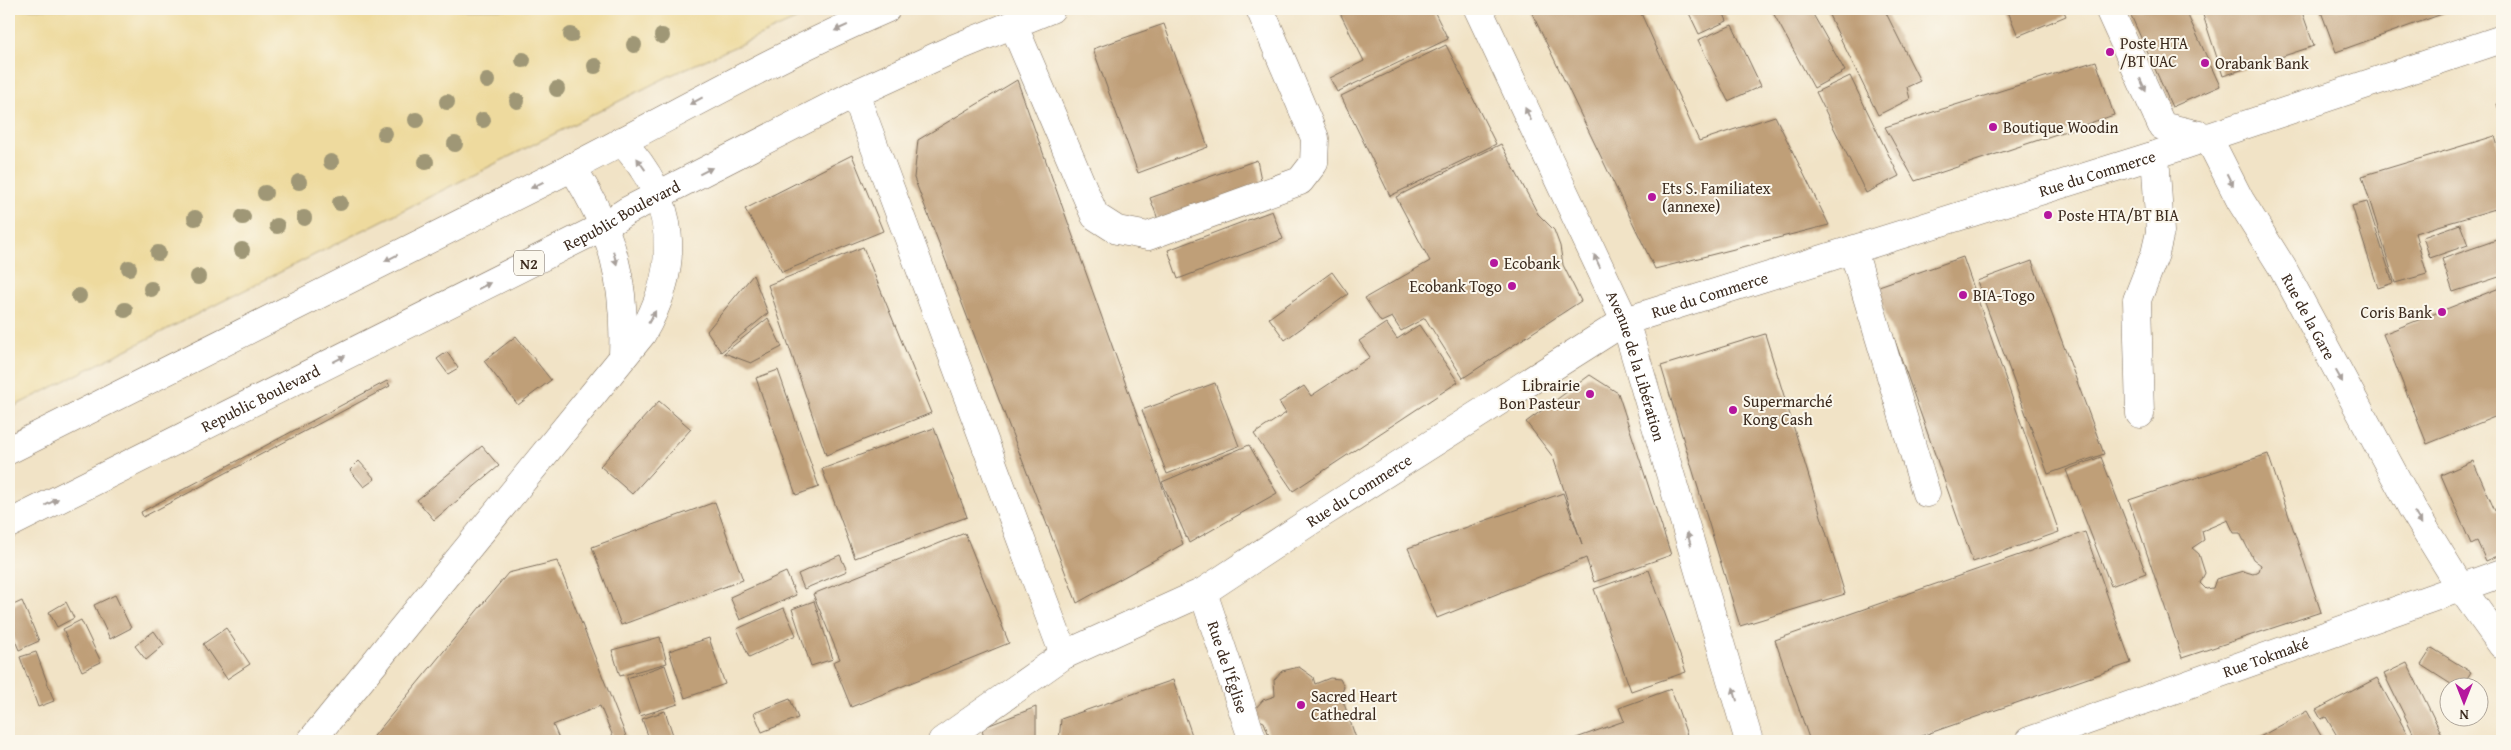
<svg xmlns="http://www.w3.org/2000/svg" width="2511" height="750" font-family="'Gentium Book Plus',serif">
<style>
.sand{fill:#eeda9e;stroke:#94825e}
.building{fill:#bf9f78;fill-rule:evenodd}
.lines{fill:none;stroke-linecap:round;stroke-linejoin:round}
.minor-casing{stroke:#7b6b59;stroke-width:29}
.major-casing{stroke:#7b6b59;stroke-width:29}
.highway-casing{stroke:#7b6b59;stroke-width:29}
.minor{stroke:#fff;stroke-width:28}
.major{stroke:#fff;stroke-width:28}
.highway{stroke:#fff;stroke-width:28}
.tree{fill:#9f9776}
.oneway{fill:#a79f9a}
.poi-dot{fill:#b5179e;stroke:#fbf7ec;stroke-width:2}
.labels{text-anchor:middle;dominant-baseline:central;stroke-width:4;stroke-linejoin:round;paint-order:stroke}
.shield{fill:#fbf7ec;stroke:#75685c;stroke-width:1}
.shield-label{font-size:15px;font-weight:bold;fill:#3b2a1e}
.poi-label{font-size:16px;fill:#3b2a1e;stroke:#fbf7ec;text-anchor:start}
.street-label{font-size:16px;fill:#3b2a1e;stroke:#fbf7ec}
</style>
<rect width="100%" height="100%" fill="#fbf7ec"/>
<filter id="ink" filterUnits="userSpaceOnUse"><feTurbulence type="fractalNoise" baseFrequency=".02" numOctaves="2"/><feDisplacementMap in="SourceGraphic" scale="10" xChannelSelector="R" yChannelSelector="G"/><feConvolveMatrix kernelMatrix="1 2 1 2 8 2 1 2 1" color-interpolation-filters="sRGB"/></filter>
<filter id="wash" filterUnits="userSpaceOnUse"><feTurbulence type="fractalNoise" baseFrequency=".0096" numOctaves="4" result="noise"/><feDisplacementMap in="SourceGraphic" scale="20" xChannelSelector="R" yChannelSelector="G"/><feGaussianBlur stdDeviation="1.12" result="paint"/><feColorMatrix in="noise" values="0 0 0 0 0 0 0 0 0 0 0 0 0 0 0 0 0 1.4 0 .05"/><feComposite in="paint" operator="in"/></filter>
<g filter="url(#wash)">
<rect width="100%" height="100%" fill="#f1e3c6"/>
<!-- sand -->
<path class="sand" d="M9,9h811l-151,67 -660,333z"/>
<g id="blocks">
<!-- building -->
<path class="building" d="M1338,9h95l15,30 -111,53 -7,-14 34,-17z
M1530,9h109l60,132 76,-25 54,109 -174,44z
M1687,9h35l5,12 -28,13z
M1771,9h39l35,62 -31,17z
M1826,9h58l36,72 -13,6 3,12 -32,16z
M2007,9h56l3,7 -48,20z
M2134,9h51l35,77 -48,21 -43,-96z
M2201,9h100l13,37 -91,30z
M2320,9h136l-120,43z
M1164,24l44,123 -70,26 -45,-124z
M1732,25l29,61 -33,15 -30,-61z
M1446,45l50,99 -106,52 -49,-100z
M2096,61l18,54 -199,66 -30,-54z
M1850,76l49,100 -33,17 -50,-101z
M1017,80l166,464 -106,59 -163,-425 4,-38z
M2502,102v17l-5,-15z
M2495,136l7,25v46l-87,26 12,41 -32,9 -33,-107z
M1501,144l37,70 16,16 6,16 3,19 18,36 -118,77 -38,-60 -24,13 -9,-14 -11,5 -16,-24 65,-37 -34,-64z
M852,155l31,76 -101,41 -37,-63z
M1257,160l6,30 -101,40 -12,-32z
M2367,202l26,81 -15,5 -26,-82z
M1272,211l11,28 -105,40 -10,-29z
M2460,224l8,21 -38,13 -7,-21z
M2502,238v38l-49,16 -11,-33z
M863,247l68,166 -105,42 -58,-170z
M1963,257l96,275 -86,30 -97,-275z
M2032,261l72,193 -56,20 -71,-193z
M1332,272l16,22 -63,46 -16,-22z
M753,275l15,38 -47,39 -14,-21z
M2502,287v127l-75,30 -44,-110z
M768,318l14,29 -31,16 -27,-10z
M1386,323l11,16 22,-14 39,57 -165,109 -39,-57 32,-21 -7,-11 25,-16 7,10 59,-39 -11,-16z
M1765,334l80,260 -105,32 -79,-260z
M516,336l35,44 -33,25 -34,-44z
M447,352l11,16 -10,6 -11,-15z
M778,370l41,117 -23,8 -40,-117z
M1590,375l28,18 53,162 -77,27 -8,-24 -149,60 -29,-70 155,-55 19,51 -29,-87 -27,-35z
M387,381l3,5 -247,131 -2,-5z
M1215,383l24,63 -72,28 -25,-64z
M659,401l32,28 -59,65 -32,-28z
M934,428l33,89 -112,41 -33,-89z
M1249,445l28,48 -88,50 -27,-61z
M482,446l17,20 -65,54 -17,-20z
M2268,454l53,158 -139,46 -53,-158zM2228,520l6,13h6l13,26 8,6 -2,6 -6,3 -10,-3 -27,8 -3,9 -7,1 -6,-6 5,-10 -6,-19 -7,-6 12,-8 -2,-9z
M2101,457l45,116 -35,13 -45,-116z
M359,461l16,18 -11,8 -14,-17z
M2473,461l22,50 7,-3v46l-16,7 -9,-20 -6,3 -30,-69z
M715,502l28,78 -122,45 -29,-78z
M2085,532l46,131 -224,78h-97l-35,-101z
M965,533l44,110 -158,64 -18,-45 7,-3 -27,-65z
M840,555l7,16 -43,18 -6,-15z
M557,561l71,180h-13l-15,-35 -47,19 7,16h-190l138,-168z
M1649,570l37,102 -55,19 -37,-102z
M786,572l10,23 -56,25 -10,-23z
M115,595l16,33 -21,11 -16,-34z
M22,601l17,40 -20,9 -10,-24v-19z
M814,601l19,58 -22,7 -19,-57z
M66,602l8,16 -17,9 -8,-15z
M784,608l12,27 -47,22 -12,-28z
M81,620l20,42 -19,9 -19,-42z
M226,628l24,36 -23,15 -24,-35z
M154,631l10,14 -18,15 -11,-14z
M660,637l7,26 -47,13 -8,-26z
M709,638l16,46 -40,14 -16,-47z
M2432,648l39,24 -10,16h-4l-36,-23z
M36,652l18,49 -16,6 -18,-50z
M2407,663l37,76 -6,2h-21l-33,-67z
M665,665l13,39 -38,12 -13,-38z
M1299,667l14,10 2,7 15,-6 10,1 4,8 -3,8 16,46h-86l-7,-19 -7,-3 -3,-9 9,-10 12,-4 -1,-16 8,-9z
M2377,678l34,63h-71l-14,-24 -5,2 -5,-9z
M1173,680l21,61h-135l2,-22z
M1671,689l18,52h-121l56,-20 -5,-13z
M790,699l8,19 -36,14 -8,-19z
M1036,707v34h-52l-2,-13z
M665,711l10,30h-25l-8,-22z
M2307,711l17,30h-67l-1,-2z"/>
</g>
</g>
<g filter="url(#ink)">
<use href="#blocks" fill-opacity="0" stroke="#7b6b59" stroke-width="1"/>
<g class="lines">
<!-- minor casing -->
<g class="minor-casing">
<g id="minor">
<path d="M2109,9l53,117 46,11"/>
<path d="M1013,24l82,192 22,14 31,6 152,-55 14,-18 1,-25 -55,-129"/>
<path d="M855,94l209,561"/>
<path id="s1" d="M2208,137l32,63 42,67 130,241 49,80 41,57"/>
<path d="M572,167c41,64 54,114 51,189"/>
<path d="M1853,250l73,243"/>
<path d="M2140,414l-3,-114 18,-46 5,-22 -5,-77"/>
<path id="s2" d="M1203,592l50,149"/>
<path d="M311,741l331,-407c40,-69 35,-134 -21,-193"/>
<path id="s3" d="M942,741l122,-86 139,-63 109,-72 313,-199 530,-166 347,-116"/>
<path id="s4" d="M2029,741l473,-168"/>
</g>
</g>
<!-- major casing -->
<g class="major-casing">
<g id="major">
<path id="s5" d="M1478,9l147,312 124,420"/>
</g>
</g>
<!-- highway casing -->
<g class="highway-casing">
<g id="highway">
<path d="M9,450c186,-94 374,-187 560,-281 106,-54 207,-113 317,-160"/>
<path id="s6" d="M9,524l595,-298 23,-15 228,-117 100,-46 96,-39"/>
</g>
</g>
<!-- minor -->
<use href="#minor" class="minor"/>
<!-- major -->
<use href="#major" class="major"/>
<!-- highway -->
<use href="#highway" class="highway"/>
</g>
<!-- trees -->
<g class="tree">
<circle cx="571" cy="35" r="8"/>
<circle cx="662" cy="36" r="8"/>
<circle cx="634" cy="45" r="8"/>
<circle cx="523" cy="60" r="8"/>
<circle cx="595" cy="66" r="8"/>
<circle cx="487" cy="81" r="8"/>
<circle cx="557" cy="89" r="8"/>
<circle cx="517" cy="101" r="8"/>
<circle cx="447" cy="102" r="8"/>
<circle cx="416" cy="120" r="8"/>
<circle cx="483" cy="120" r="8"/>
<circle cx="385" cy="134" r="8"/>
<circle cx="455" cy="144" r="8"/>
<circle cx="331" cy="162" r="8"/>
<circle cx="426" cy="162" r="8"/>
<circle cx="299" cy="182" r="8"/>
<circle cx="265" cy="193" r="8"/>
<circle cx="340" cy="203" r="8"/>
<circle cx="243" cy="217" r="8"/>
<circle cx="195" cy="218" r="8"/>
<circle cx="304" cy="218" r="8"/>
<circle cx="277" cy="226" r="8"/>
<circle cx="242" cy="250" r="8"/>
<circle cx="158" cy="253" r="8"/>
<circle cx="129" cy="268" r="8"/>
<circle cx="198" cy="277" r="8"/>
<circle cx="151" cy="289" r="8"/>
<circle cx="79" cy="296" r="8"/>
<circle cx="125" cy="310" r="8"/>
</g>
<!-- one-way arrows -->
<defs><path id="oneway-solid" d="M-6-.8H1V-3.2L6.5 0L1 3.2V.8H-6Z" transform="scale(1.25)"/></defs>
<g class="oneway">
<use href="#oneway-solid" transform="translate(841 28) rotate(156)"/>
<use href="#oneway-solid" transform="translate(2143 85) rotate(66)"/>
<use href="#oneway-solid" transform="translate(696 101) rotate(152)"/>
<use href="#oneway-solid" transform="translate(1528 114) rotate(-115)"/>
<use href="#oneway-solid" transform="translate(641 164) rotate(-125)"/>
<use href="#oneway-solid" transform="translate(706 171) rotate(-27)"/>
<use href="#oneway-solid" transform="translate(2230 180) rotate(63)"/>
<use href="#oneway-solid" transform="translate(537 185) rotate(153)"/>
<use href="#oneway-solid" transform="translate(391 258) rotate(153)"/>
<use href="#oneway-solid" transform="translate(615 258) rotate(75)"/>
<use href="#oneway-solid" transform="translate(1597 261) rotate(-115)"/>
<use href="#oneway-solid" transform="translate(484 286) rotate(-27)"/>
<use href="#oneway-solid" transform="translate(652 317) rotate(-60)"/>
<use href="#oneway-solid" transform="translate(339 359) rotate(-27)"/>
<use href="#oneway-solid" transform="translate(2339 376) rotate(61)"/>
<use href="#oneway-solid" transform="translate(52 502) rotate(-27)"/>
<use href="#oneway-solid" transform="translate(2418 518) rotate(58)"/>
<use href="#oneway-solid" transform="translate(1689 539) rotate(-106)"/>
<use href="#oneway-solid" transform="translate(1735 694) rotate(-106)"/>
</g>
</g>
<!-- markers -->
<g class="poi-dot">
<circle cx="2110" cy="52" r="5"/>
<circle cx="2205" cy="63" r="5"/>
<circle cx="1993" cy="127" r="5"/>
<circle cx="1652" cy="197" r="5"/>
<circle cx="2048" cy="215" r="5"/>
<circle cx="1494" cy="263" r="5"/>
<circle cx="1512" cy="286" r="5"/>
<circle cx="1963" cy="295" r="5"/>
<circle cx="2442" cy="312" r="5"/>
<circle cx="1590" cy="394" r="5"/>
<circle cx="1733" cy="410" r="5"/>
<circle cx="1301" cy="705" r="5"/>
</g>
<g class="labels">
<!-- shield labels -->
<rect class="shield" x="514" y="250.5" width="30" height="25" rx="4"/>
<g class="shield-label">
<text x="529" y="263">N2</text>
</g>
<!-- poi labels -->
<g class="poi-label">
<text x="2120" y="43">Poste HTA<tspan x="2120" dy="18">/BT UAC</tspan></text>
<text x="2215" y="63">Orabank Bank</text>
<text x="2003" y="127">Boutique Woodin</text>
<text x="1662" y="188">Ets S. Familiatex<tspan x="1662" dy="18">(annexe)</tspan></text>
<text x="2058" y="215">Poste HTA/BT BIA</text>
<text x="1504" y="263">Ecobank</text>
<text x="1502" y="286" text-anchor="end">Ecobank Togo</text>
<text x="1973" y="295">BIA-Togo</text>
<text x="2432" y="312" text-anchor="end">Coris Bank</text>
<text x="1580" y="385" text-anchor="end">Librairie<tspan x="1580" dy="18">Bon Pasteur</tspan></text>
<text x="1743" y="401">Supermarché<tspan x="1743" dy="18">Kong Cash</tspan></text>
<text x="1311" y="696">Sacred Heart<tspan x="1311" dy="18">Cathedral</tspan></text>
</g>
<!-- street labels -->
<g class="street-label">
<text stroke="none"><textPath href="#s3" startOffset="1298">Rue du Commerce</textPath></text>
<text stroke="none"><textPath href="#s6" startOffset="686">Republic Boulevard</textPath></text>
<text stroke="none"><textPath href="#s3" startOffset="892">Rue du Commerce</textPath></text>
<text stroke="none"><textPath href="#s1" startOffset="206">Rue de la Gare</textPath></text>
<text stroke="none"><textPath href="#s5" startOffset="391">Avenue de la Libération</textPath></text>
<text stroke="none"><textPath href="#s6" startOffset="281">Republic Boulevard</textPath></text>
<text stroke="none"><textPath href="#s3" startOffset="488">Rue du Commerce</textPath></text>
<text stroke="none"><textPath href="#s4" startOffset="251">Rue Tokmaké</textPath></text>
<text stroke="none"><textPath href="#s2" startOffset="79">Rue de l'Église</textPath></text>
</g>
</g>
<!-- margin -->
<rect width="2511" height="750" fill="none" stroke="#fbf7ec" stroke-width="30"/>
<!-- north arrow -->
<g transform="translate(2464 702) rotate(180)"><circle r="24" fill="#fbf7ec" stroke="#aea59a"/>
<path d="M0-4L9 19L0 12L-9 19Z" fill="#b5179e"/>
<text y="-8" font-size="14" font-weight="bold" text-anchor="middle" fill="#3b2a1e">N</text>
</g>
</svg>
